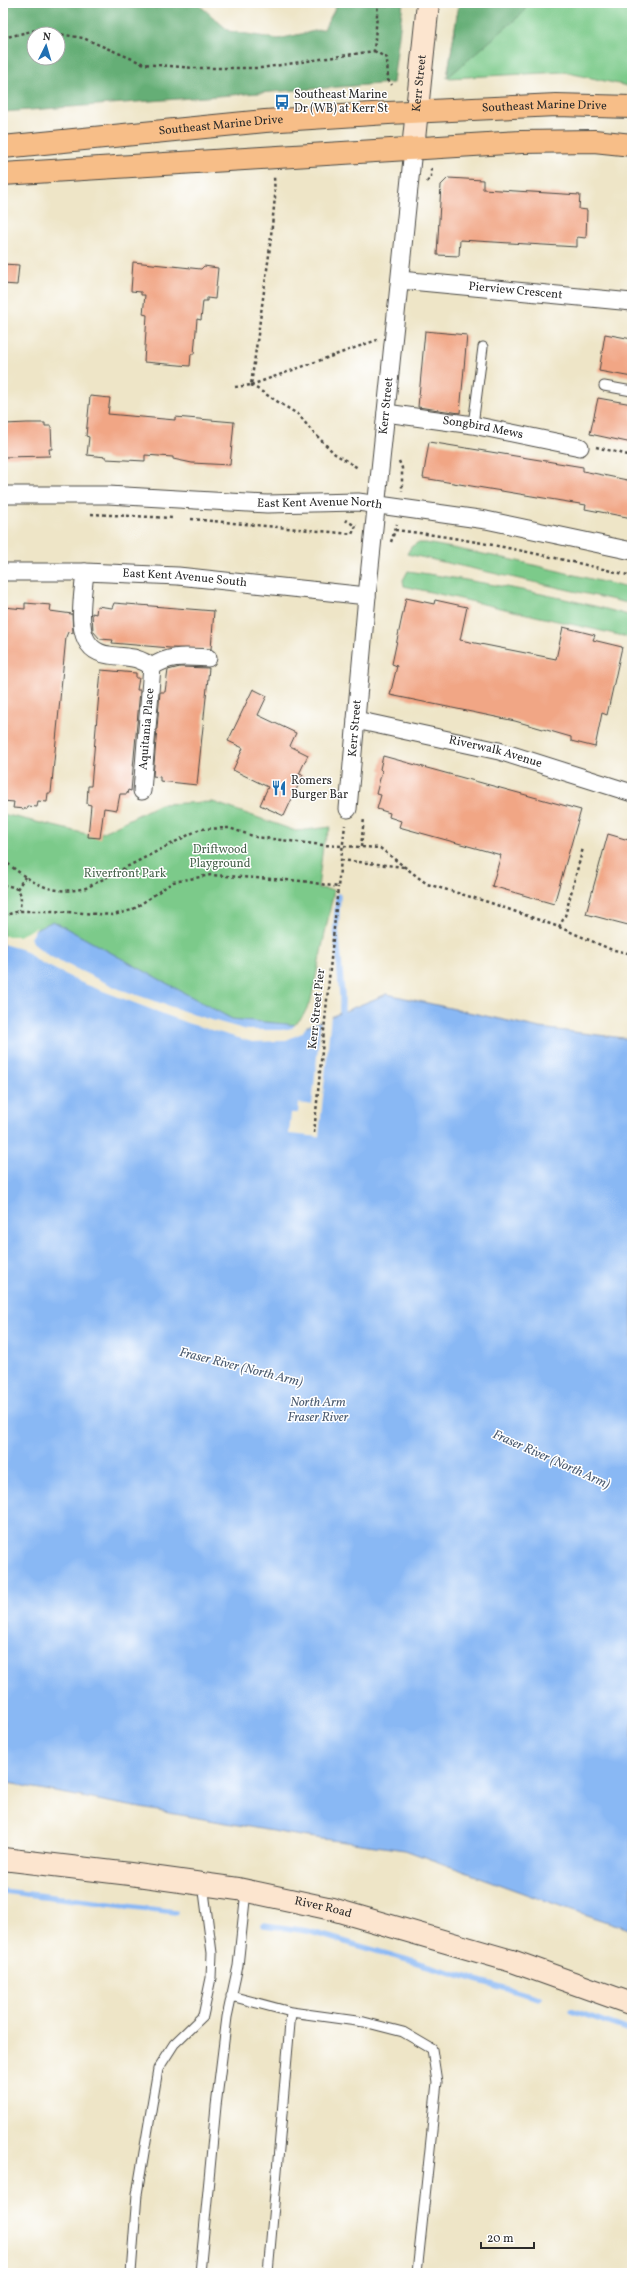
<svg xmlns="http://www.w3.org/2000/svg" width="635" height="2276" font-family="Vollkorn,serif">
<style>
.green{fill:#7cca8a;stroke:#547a5a}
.forest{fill:#65ae76;stroke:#486c50;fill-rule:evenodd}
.water{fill:#89b8f4;stroke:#5a7290}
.pier{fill:#eee5c7}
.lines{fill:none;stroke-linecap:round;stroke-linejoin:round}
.stream{stroke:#89b8f4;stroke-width:5.5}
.building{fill:#f1a685}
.lane-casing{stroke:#484742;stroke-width:11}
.street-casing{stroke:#484742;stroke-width:19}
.secondary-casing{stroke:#484742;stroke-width:24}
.primary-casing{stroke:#484742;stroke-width:24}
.path{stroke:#484742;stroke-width:2.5;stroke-dasharray:3 3;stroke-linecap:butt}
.lane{stroke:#fff;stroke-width:9}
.street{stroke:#fff;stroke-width:17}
.secondary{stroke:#fce5cf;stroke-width:22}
.primary{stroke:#f7be88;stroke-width:22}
.labels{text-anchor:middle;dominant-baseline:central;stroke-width:3;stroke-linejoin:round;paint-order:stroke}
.street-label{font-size:12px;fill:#2b2b2b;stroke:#fff}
.poi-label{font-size:12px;fill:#2b2b2b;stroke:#fff;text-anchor:start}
.park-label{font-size:12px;fill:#47634c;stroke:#fff}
.water-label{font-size:13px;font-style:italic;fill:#4c5c71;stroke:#fff}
</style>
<rect width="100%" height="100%" fill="#fff"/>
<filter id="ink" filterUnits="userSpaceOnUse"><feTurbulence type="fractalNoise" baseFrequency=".025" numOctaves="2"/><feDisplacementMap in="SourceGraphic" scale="8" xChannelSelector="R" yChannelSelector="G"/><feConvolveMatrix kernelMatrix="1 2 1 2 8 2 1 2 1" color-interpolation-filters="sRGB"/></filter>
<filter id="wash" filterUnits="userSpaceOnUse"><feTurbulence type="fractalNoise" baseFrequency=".012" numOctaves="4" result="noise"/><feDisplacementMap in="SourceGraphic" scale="16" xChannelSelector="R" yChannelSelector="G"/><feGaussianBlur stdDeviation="0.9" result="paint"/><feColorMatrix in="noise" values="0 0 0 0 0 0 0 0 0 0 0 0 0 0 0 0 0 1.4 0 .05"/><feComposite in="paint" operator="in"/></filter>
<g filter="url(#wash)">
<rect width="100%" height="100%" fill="#eee5c7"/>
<!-- green -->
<path class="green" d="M459,3h173v84l-68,-15 -117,6z
M417,543h9l83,16 123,30v15l-225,-50 4,-7z
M408,571c75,11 150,24 224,45v22l-228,-52 -1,-6z
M213,802l83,29 35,-4 -8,18 -5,43 16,2 -23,110 -8,16 -11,12 -45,2 -227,-92h-17v-124l92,22 65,-32z"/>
<!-- forest -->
<path class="forest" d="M3,3h143l10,5 7,-5h34l32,28 49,8 46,-10 14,-26h65l-10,80 -390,29zM34,34h24v24h-24z
M459,3h67l-2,9 -77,66z"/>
<!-- water -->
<path class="water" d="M53,921l179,98 76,7 79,-32 153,34 92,11v891l-98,-33 -129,-47 -104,-14 -166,-29 -132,-25v-844h17z"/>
<!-- pier -->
<path class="pier" d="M37,927l-7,11 6,8 15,11 68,32 82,28 46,13h35l10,-2 5,-5 11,1 -6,9 -18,8 -32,1 -65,-19 -105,-40 -46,-23 -9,-9 -24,-7v-8h16z
M331,1015l-12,122 -30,-3 2,-21h7l1,-10 13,2 9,-86z"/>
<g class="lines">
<!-- stream -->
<path class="stream" d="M338,896l-2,32 6,66v25
M3,1891l172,21
M264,1925l44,6 231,67
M571,2010l61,21"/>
</g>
<g id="blocks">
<!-- building -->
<path class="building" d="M448,178l35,2v9l97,6 -1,14 8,1 -1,28 -9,-1v10l-117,-7 -1,16 -22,-1 4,-70z
M133,262l68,7 3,-3 14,2 -3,31 -8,-1v3h-4l-2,19 -4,-1 -3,35h-3l-1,12 -46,-4 3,-47 -4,-1 2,-19h-4v-3l-10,-1z
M3,264l16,1 -2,20 -14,-1z
M425,331l42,4 -7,78 -42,-6z
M605,334l27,5v38l-33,-6z
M90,396l20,2 -2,16 67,6v-3l59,5 -4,43 -38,-2 -19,-4v-2l-28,-2v6l-39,-2v-2l-19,-2 2,-18 -3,-1z
M598,398l34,6v39l-42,-9z
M27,423h18v3h6l1,23h-3l1,7 -47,1v-30h3l-1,-3z
M429,442l154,25v4l49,10v37l-47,-9 1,-4 -163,-27z
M406,598l28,6 1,-4 32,7 -7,33 96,19 7,-32 32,8 -2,5 29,7 -15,68 -5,-2 -7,34 -24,-6v-4l-56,-16 -125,-26 7,-29 -5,-2z
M25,603l26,2 -1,6 22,3 1,19 -5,-1 -2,5 -15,156h-3l-1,9 -9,-1 -1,6 -9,-1 -1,3 -14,-1 1,-6 -11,-1 2,-160h-2v-34l22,2z
M114,603l100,8 -3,38 -41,-1 -58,-5 1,-3 -13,-1 -7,-8 -1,-18 4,1 1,-8 15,2z
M180,667l29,1 -12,117 -37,-4v-4l-7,-1 7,-84h5l3,-22z
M101,670l35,3v5h3l-2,12h3l-9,101 -3,-1 -1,4h-7l-3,16 -13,-2 -4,30 -12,-1 3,-32 -4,-1 1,-18h3z
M253,689l14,7 -9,19 38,18 -6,13 18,9 -9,19 4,1 -19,41 -24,-11 8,-18 -35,-17 10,-22 -15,-7z
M383,756l198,54 -27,94 -62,-18 9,-31 -102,-28 2,-6 -12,-4 1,-4 -13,-4 4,-14 -5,-1 6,-23 -2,-2z
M608,834l24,7v85l-46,-12z"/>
</g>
</g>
<g filter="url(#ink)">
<use href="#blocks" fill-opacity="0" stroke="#484742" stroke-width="1"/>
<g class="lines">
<!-- lane casing -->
<g class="lane-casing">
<path id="lane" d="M604,386l28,5
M473,425l10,-78
M231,1996l60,16 73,10 39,10 29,17 5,33 -20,191
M131,2273l6,-79 21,-125 16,-25 29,-28 8,-38 1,-25 -9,-69
M200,2273l16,-167 11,-89 11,-51 8,-75
M268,2273l23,-261"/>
</g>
<!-- street casing -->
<g class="street-casing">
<g id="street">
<path id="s1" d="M400,280l232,22"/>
<path id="s2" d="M386,413l87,12 107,22"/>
<path id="s3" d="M3,495h105l159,9 91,-2 128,18 146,31"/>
<path id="s4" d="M3,572h82l93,4 189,20"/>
<path d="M85,572c-2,27 -15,78 24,83 18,3 27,0 43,12l-10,124"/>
<path d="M152,667c18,-13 35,-10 56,-9"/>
<path id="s5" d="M356,720l143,31 133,42"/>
<path id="s6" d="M348,809l19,-213 46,-447"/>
</g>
</g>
<!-- secondary casing -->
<g class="secondary-casing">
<g id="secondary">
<path id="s7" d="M413,149l15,-146"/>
<path id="s8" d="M3,1859l127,15 108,15 94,20 180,52 120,43"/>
</g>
</g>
<!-- primary casing -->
<g class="primary-casing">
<g id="primary">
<path id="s9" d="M3,147l262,-26 123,-8 168,-8 76,2"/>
<path d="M3,174l518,-32 73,-1 38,4"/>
</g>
</g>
<!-- path -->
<path class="path" d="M3,38l33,-8 47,8 61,26 50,4h67l113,-17 4,-48
M374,51l13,7 1,22 4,5
M427,182l4,-5v-8l-2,-2
M251,385l48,30 12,15 24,24 23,14
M251,385l126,-45
M235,387l16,-2 18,-130 6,-58 -1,-21
M596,447l36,9
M399,461l3,7v23
M91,514l81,4
M191,519l161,15 4,-8
M345,520l11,6
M395,530c80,9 159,27 237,46
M391,542l6,-18
M361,847l3,-29
M3,860c27,21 46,37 83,28l114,-59 29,-1 27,9 67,8 57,3 47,36 61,18 71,25 51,22 22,5
M341,860l63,7
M3,885c19,2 20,9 16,26
M17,889l8,-12
M3,916l16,-5h33l61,4 19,-5 41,-28 38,-7 91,6 36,6 7,-62
M559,927l6,-11 18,-68
M314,1133l24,-246"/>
<!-- lane -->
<use href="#lane" class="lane"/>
<!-- street -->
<use href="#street" class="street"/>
<!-- secondary -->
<use href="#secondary" class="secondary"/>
<!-- primary -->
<use href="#primary" class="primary"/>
</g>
</g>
<!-- icons -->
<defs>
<g id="bus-bare" transform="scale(1.2)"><path d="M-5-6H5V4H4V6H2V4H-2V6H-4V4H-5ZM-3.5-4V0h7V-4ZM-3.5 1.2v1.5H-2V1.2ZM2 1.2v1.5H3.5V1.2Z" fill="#1f6fb2" stroke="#fff" stroke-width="2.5" paint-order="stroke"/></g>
<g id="restaurant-bare" transform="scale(1.2)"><path d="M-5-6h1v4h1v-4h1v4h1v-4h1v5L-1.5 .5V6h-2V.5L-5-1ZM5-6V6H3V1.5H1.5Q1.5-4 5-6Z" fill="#1f6fb2" stroke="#fff" stroke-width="2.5" paint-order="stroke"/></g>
</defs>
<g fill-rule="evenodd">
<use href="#bus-bare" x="282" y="102"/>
<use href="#restaurant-bare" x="279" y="788"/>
</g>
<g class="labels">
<!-- street labels -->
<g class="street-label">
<text stroke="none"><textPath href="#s7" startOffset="66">Kerr Street</textPath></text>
<text stroke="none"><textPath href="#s9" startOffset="543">Southeast Marine Drive</textPath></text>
<text stroke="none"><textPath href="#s9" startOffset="219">Southeast Marine Drive</textPath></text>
<text stroke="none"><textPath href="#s1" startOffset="116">Pierview Crescent</textPath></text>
<text stroke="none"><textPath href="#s6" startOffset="405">Kerr Street</textPath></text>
<text stroke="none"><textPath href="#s2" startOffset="98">Songbird Mews</textPath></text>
<text stroke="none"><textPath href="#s3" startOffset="317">East Kent Avenue North</textPath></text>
<text stroke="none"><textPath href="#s4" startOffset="182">East Kent Avenue South</textPath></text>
<text transform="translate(147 729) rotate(-85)">Aquitania Place</text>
<text stroke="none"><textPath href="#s6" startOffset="81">Kerr Street</textPath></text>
<text stroke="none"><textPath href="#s5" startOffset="143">Riverwalk Avenue</textPath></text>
<text transform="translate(317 1009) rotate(-84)">Kerr Street Pier</text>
<text stroke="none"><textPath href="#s8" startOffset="324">River Road</textPath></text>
</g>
<!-- poi labels -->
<g class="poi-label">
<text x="294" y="95">Southeast Marine<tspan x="294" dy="14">Dr (WB) at Kerr St</tspan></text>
<text x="291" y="781">Romers<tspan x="291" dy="14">Burger Bar</tspan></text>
</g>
<!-- park labels -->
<g class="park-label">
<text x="220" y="850">Driftwood<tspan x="220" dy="14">Playground</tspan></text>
<text x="125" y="874">Riverfront Park</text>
</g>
<!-- water labels -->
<g class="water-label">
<text transform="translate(241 1368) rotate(14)">Fraser River (North Arm)</text>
<text x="318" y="1403">North Arm<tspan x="318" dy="15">Fraser River</tspan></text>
<text transform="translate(551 1460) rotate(24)">Fraser River (North Arm)</text>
</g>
</g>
<!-- margin -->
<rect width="635" height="2276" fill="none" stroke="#fff" stroke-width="16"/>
<!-- north arrow -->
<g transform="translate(46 46) rotate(5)"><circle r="19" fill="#ffffff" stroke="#aaaaaa"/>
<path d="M0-3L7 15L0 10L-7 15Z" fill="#1f6fb2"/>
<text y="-6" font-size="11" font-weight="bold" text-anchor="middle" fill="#2b2b2b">N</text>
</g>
<!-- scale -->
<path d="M481 2242v6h53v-6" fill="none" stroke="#2b2b2b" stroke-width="2"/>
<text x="487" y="2242" font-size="12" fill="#2b2b2b" stroke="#ffffff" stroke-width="3" paint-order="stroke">20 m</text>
</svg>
